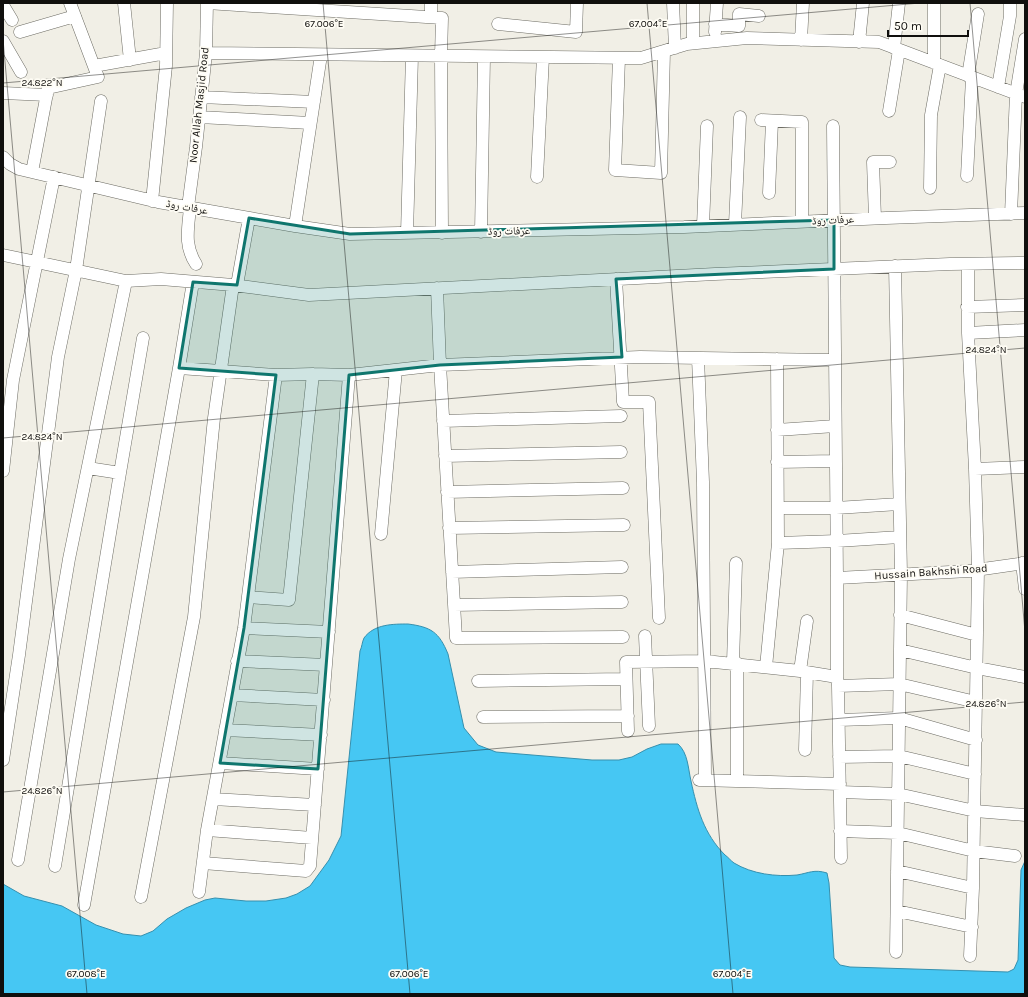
<svg xmlns="http://www.w3.org/2000/svg" width="1028" height="997" font-family="Karla,'Noto Naskh Arabic',sans-serif">
<style>
.water{fill:#46c7f3;stroke:#3690ae}
.lines{fill:none;stroke-linecap:round;stroke-linejoin:round}
.minor-casing{stroke:#6d6c64;stroke-width:13}
.minor{stroke:#fff;stroke-width:12}
.marked{fill:#0f766e;fill-opacity:0.2;stroke:#0f766e;stroke-width:3;stroke-linejoin:round}
.ticks{fill:none;stroke:#100f0d;stroke-width:1;stroke-opacity:0.45}
.labels{text-anchor:middle;dominant-baseline:central;stroke-width:3.5;stroke-linejoin:round;paint-order:stroke}
.street-label{font-size:11px;fill:#100f0d;stroke:#fefcf4}
.ticks-label{font-size:10px;text-anchor:middle;fill:#100f0d;stroke:#fefcf4;stroke-width:3.5;stroke-linejoin:round;paint-order:stroke}
</style>
<rect width="100%" height="100%" fill="#f1efe6"/>
<!-- water -->
<path class="water" d="M408,624c23,3 31,8 40,30l16,74 14,17 18,7 96,8h27l13,-3 15,-8 14,-5h17c10,9 10,24 13,37 6,28 13,53 34,74 3,2 6,6 9,8 18,11 42,14 63,12 12,-2 17,-6 30,-2l2,10 5,75 6,7 10,2 158,5 6,-3 4,-9 3,-90 4,-9v133h-1022v-110l21,12 38,10 34,19 27,9 18,2 12,-5 14,-12 19,-11 19,-8 10,-2 31,3h20l20,-3 11,-4 13,-8 19,-26 12,-24 19,-185c2,-4 2,-9 4,-13 10,-14 29,-14 44,-14z"/>
<g class="lines">
<!-- minor casing -->
<g class="minor-casing">
<path id="minor" d="M124,3l6,57
M207,3l235,15 -1,38 1,177
M673,3l2,45
M934,3v60
M3,5l9,15
M431,17v-14
M498,24l78,8 1,-29
M715,24l24,2v-12l20,2
M20,32l55,-16
M715,32l2,-29
M801,40l2,-37
M3,41l18,31
M859,42l4,-39
M693,43v-40
M894,48l5,-45
M206,53l435,5 46,-14 60,-6 132,4 146,55
M619,58l-4,112 46,3 3,-122
M94,66l72,-13
M968,76l10,-62
M998,87l12,-71v-13
M3,93l44,2
M201,97l113,5
M889,111l10,-61
M199,117l111,6
M761,120l41,2v100
M833,126l4,452v99l1,9 3,172
M3,157l7,7 9,5 139,33 137,24 55,8 334,-7 202,-9 139,-5
M32,172l16,-84 50,-11 -28,-74
M967,176l5,-98
M537,177l6,-120
M930,188l1,-73 9,-50
M769,193l3,-72
M152,201l14,-135 1,-63
M188,207l8,-60 10,-94 1,-50
M190,208c-2,21 -6,38 6,56
M1011,214l5,-120 9,-55
M875,218l-2,-56h17
M735,224l5,-107
M295,226l26,-171
M703,226l4,-100
M481,232l3,-175
M407,233l5,-177
M3,255l123,26 35,-2 72,6 76,10 406,-21 235,-10 75,-1
M968,264v69l7,136 3,100 -5,319 -3,68
M895,266l6,308 -5,378
M616,279l7,123h26l10,216
M237,285l12,-67
M437,288l3,77 16,273 167,-1
M967,307l58,-2
M968,333l57,-3
M698,358l5,124 2,298
M179,368l97,7 37,-1 36,1 91,-10 200,-8 194,3
M443,421l178,-5
M777,430l58,-4
M445,456l176,-4
M777,462l59,-1
M88,468l32,5
M975,469l50,-2
M3,471l10,-91 41,-203
M447,492l176,-4
M778,508h58l63,-4
M449,528l175,-3
M381,534l15,-164
M778,543l59,-2 63,-4
M1022,563l3,26
M452,572l170,-5
M837,578l132,-7 56,-8
M248,597l41,3 24,-226
M454,605l168,-3
M900,615l77,20
M244,628l85,4
M645,636l4,90
M900,650l77,18 48,9
M237,661l89,4
M733,663l3,-100
M737,663v118
M766,667l12,-124 -1,-184
M800,671l7,-50
M478,681l148,-2
M838,686l61,-2 77,18
M232,695l92,5
M483,717l145,-1
M839,720l60,-2 77,22
M225,730l96,5
M628,731l-2,-69 79,-1 95,10 37,6
M805,750l2,-78
M839,757l60,-1 76,18
M3,760l16,-105 39,-298 18,-87 25,-169
M220,763l98,6
M699,780l141,4
M840,792l58,2 77,17 50,4
M213,799l102,6
M207,830l105,8
M840,831l58,2 76,18 41,5
M18,860l51,-301 57,-278
M203,863l103,8 4,-5 39,-491
M55,866l65,-393 23,-135
M897,871l76,17
M199,892l8,-62 37,-202 32,-253
M141,897l53,-280 20,-199 19,-133
M84,905l95,-537 14,-86
M897,911l75,16"/>
</g>
<!-- minor -->
<use href="#minor" class="minor"/>
</g>
<!-- marked area -->
<path class="marked" d="M249,218l101,16 484,-14v49l-218,10 6,78 -182,8 -91,10 -31,394 -98,-6 24,-135 32,-253 -97,-7 14,-86 44,3z"/>
<!-- ticks -->
<path class="ticks" d="M323,3l87,991M647,3l86,991M970,3l55,629M3,39l84,955M3,83l917,-80M3,438l1022,-90M3,792l1022,-90"/>
<g class="labels">
<!-- street labels -->
<g class="street-label">
<text transform="translate(199 105) rotate(-84)">Noor Allah Masjid Road</text>
<text transform="translate(187 207) rotate(10)">عرفات روڈ</text>
<text transform="translate(833 220) rotate(-3)">عرفات روڈ</text>
<text transform="translate(509 231) rotate(-1)">عرفات روڈ</text>
<text transform="translate(931 572) rotate(-4)">Hussain Bakhshi Road</text>
</g>
</g>
<g class="ticks-label">
<text x="324" y="27">67.006°E</text>
<text x="648" y="27">67.004°E</text>
<text x="42" y="86">24.822°N</text>
<text x="986" y="353">24.824°N</text>
<text x="42" y="440">24.824°N</text>
<text x="986" y="707">24.826°N</text>
<text x="42" y="794">24.826°N</text>
<text x="86" y="977">67.008°E</text>
<text x="409" y="977">67.006°E</text>
<text x="732" y="977">67.004°E</text>
</g>
<!-- border -->
<rect width="1028" height="997" fill="none" stroke="#100f0d" stroke-width="8"/>
<!-- scale -->
<path d="M888 30v6h80v-6" fill="none" stroke="#100f0d" stroke-width="2"/>
<text x="894" y="30" font-size="12" fill="#100f0d" stroke="#fefcf4" stroke-width="3" paint-order="stroke">50 m</text>
</svg>
